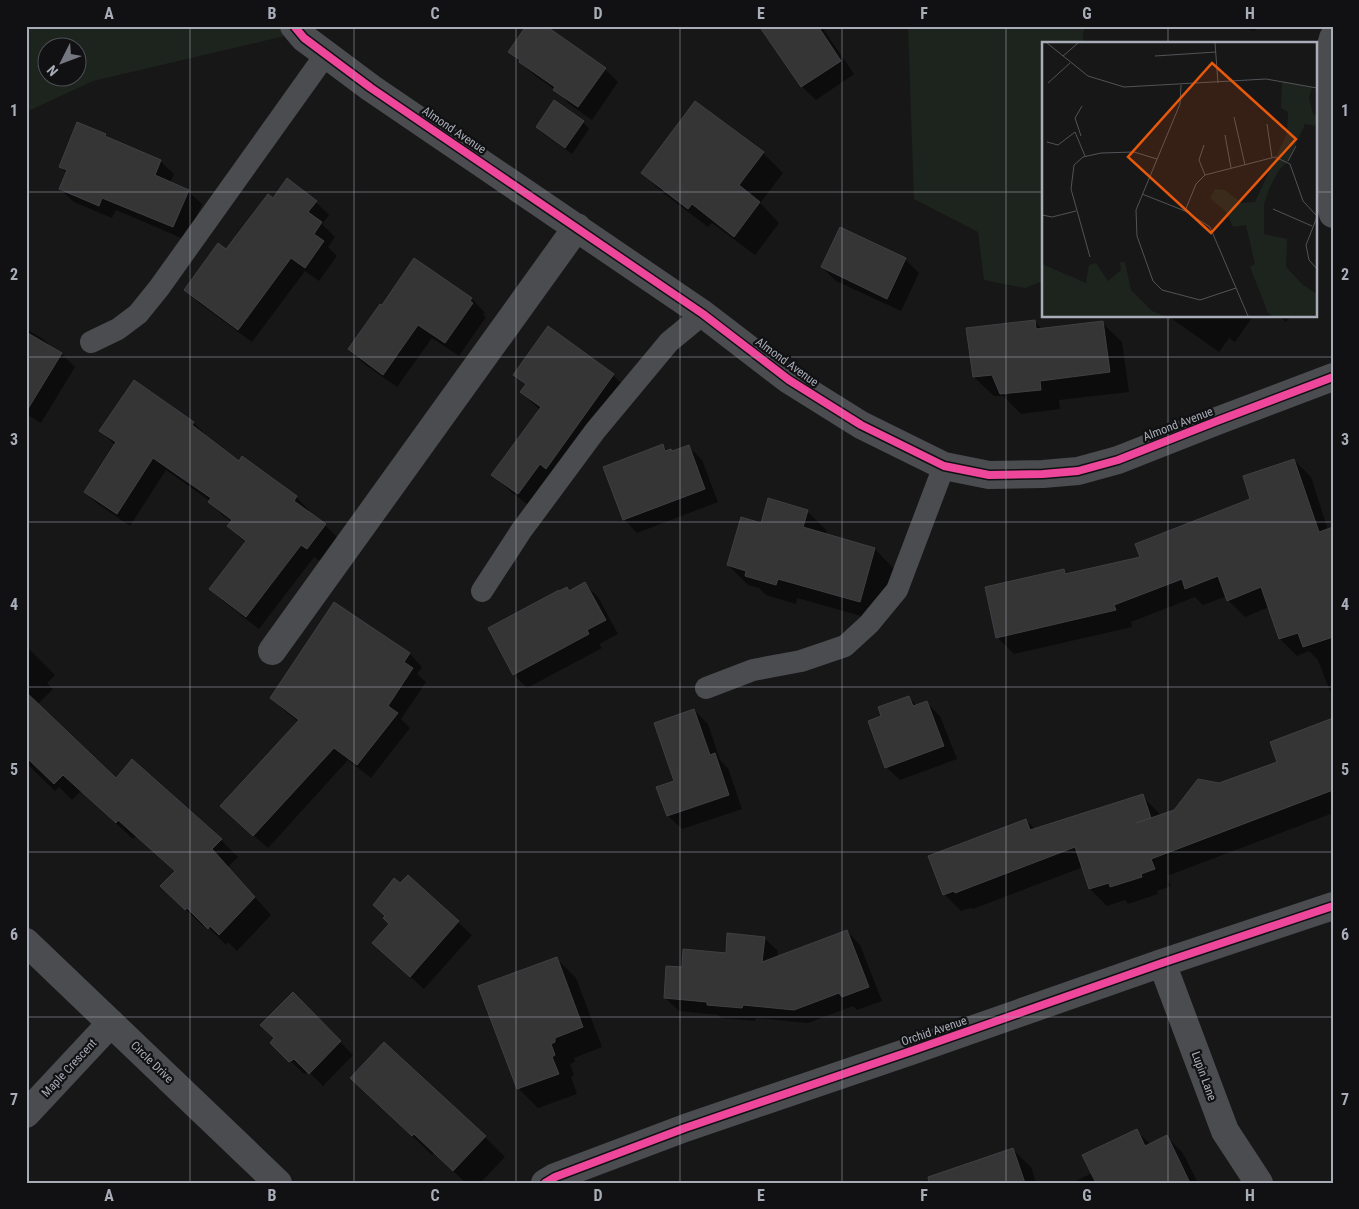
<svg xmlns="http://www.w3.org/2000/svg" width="1359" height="1209" font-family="'Roboto Condensed',sans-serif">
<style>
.green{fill:#1d241e;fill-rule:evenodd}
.shadow{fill:#0007}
.building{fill:#353536;stroke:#3f4043}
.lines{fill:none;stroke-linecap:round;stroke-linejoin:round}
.service{stroke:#4b4c50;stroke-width:22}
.minor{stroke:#4b4c50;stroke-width:28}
.cycleway-casing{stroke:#111113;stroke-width:11}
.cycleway{stroke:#ed469a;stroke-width:8}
.grid{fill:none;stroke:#a8adb8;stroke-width:1;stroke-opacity:0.55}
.labels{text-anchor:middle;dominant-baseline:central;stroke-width:4.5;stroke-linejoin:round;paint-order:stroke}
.street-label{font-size:12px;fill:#a8adb8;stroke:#111113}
.inset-road{fill:none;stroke:#515357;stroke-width:1}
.view{fill:#e8590c;fill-opacity:0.15;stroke:#e8590c;stroke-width:2.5}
.inset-edge{fill:none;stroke:#a8adb8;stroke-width:2.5}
.neatline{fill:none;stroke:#a8adb8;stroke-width:2}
.grid-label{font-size:16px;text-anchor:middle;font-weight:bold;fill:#a8adb8}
</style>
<rect width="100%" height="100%" fill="#171717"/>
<!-- green -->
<path class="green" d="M26,26h302l-235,55 -67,31zM48,48h30v30h-30z
M908,26h178l-3,7v11h-40v237l-18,7 -41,-8 -6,-48 -64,-33z"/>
<!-- shadow -->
<path class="shadow" d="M770,26h51l33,48 -38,26 -14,-13 -38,-57z
M1234,26h22l-1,5z
M510,52l95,17 13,13 -26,38 -24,-17 -11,-12 -23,-16z
M696,102l67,51 20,20 -23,30 19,20 -24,32 -43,-32 -4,4 -46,-35 -20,-19z
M583,122l6,7 -17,25 -28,-20 -7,-7z
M78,123l28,12 4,4 50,22 14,13 -4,9 18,8 14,13 -16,36 -70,-30 -4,8 -38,-16 -14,-13 7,-16 -7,-6z
M316,202l13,13 -7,9 13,13 -7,10 9,9 -18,25 -14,-10 -53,71 -53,-39 -13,-14 41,-39z
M840,229l65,30 14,14 -18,38 -65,-30 -14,-14z
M414,259l58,40 13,14 -2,2 3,2 -27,39 -27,-18 -35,49 -34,-24 -14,-14 33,-43z
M1168,316h85l-18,26 -6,-4 -10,14z
M1278,316h13l-5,6z
M1034,321l9,9 59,-7 20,19 7,50 -70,8 1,9 -39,5 -18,-18h-9l-20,-19z
M548,327l65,48 18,18 -95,118 -25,-19 -18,-17 47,-65 -19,-18 5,-6 -11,-12z
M26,329l17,10 10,9 9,6 13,13 -34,56 -15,-9z
M193,422l13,13 -1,2 34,25 57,35 13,13 -2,2 18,13 13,13 -18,23 -6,-4 -55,72 -36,-28 -13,-12 36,-46 -18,-17 4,-4 -10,-7 -12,-13v-1l-44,-31 -36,56 -32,-22 -13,-12 30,-47 -14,-14z
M663,446l5,5 5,1 15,-6 14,14 16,42 -81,31 -13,-14z
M1294,460l17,17 17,53 5,-2v171l-15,-39 -9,-9 -12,5 -17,-17 -11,-32 -24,10 -17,-17 -1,-4 -24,9 -8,-8 -64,25 1,5 -118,27 -17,-17 66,-66 4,4 74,-17 111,-58z
M807,511l20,20 -1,4 49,14 19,20 -15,52 -82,-23 -1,6 -30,-9 -7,-7 -11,-3 -20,-20z
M584,584l14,13 20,37 -19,10 3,4 -75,40 -13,-13 -24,-46 77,-40 3,3z
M26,646l29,29 -8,8 6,6 -15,15 78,76 16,-20 89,80 17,17 -10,10 43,48 -34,36 -9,-9 -2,3 -21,-21 -2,2 -24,-23 -3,-31 -40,-36 -3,3 -52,-48 -9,9 -13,-13 -4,4 -29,-28z
M409,653l13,14 -5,7 9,8 -25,37 9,9 -39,50 -23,-18 -80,88 -33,-29 64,-97 -14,-11 -13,-13z
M908,697l9,9 10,-3 13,13 17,43 -57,21 -14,-13 -3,-50z
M694,710l14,14 12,36 8,8 14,41 -60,20 -14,-13 -10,-28 17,-7z
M1333,720v93l-166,63 4,10 -14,5 1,3 -30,10 -3,-4 -18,6 -17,-17 -7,-22 -110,42 -2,-1 -10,3 -17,-17 82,-74 9,9 107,-33 17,17 1,3 14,-5 45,-26 59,-22z
M408,877l64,58 -48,54 -37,-33 4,-32 9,-39z
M847,931l13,14 22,56 -25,9 -4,-4 -45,17 -52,-5 -1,3 -34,-3 -3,-3 -39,-4 -14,-13 18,-29 44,-15 37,-16 14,13 -1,7z
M556,958l20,20 26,69 -28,11 1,4 -5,2 4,11 -3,2 6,17 -39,14 -20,-20z
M293,994l60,61 -30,31 -14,-14 -5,2 -32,-31 4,-5z
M352,1078l133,59 20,20 -25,26h-14l-32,-30 -2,2z
M1136,1130l14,14 16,-8 17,17 15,30h-126l20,-10z
M1013,1150l18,17 5,16h-99z"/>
<!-- building -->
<path class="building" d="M526,26h20l60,42 -28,39 -25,-17 2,-3 -36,-25 1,-2 -12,-8z
M759,26h59l23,35 -40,26z
M554,100l30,21 -19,27 -29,-21z
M695,101l69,51 -25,33 21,17 -26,35 -42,-33 -4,5 -47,-36z
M77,122l29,12 -1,2 56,24 -6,15 34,15 -16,37 -71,-29 -3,8 -40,-17 8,-19 -8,-3z
M287,178l30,23 -9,11 14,10 -8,12 10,7 -19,27 -14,-10 -53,72 -54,-40 34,-47 8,6 42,-55 5,4z
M840,227l66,31 -19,41 -66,-32z
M414,258l58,40 -2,3 3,2 -28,40 -27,-18 -35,50 -35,-26 32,-45 2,1z
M1035,320l1,9 67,-8 7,51 -70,9 1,9 -41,4 -8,-19 -19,2 -7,-49z
M548,326l66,48 -68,95 -6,-5 -22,30 -27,-19 50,-68 -21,-15 6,-8 -13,-9z
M26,332l36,21 -36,59z
M134,380l60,42 -2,3 47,36 3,-5 55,40 -3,5 32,23 -19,25 -6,-4 -55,72 -37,-28 37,-48 -19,-15 5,-6 -24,-18 3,-4 -58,-40 -36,56 -33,-22 32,-50 -17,-11z
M663,444l2,7 6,-2 1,2 17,-6 16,44 -82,31 -20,-53z
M1294,459l25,73 14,-5v110l-30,10 -5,-14 -19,6 -18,-52 -34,14 -9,-25 -33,13 -3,-10 -68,26 2,5 -120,28 -11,-51 79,-18 1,5 75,-17 -5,-13 115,-45 -7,-23z
M768,498l40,12 -5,17 72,21 -15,54 -82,-23 -2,6 -31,-9 1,-5 -19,-6 14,-48 20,6z
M585,582l21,38 -19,10 2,4 -76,41 -25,-47 71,-38v1l8,-4 2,4z
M334,602l76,51 -6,9 9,6 -25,38 10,7 -41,52 -23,-17 -81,88 -33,-30 79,-86 -29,-22z
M26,692l90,86 16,-19 90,80 -10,10 43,48 -36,38 -9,-9 -2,3 -21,-21 -2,2 -25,-24 15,-15 -57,-51 -2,3 -53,-48 -9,9 -28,-27z
M909,696l4,10 14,-5 17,45 -59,22 -17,-47 13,-5 -3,-9z
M694,709l16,46 5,-2 14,42 -62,21 -11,-29 18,-6 -20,-58z
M1333,718v72l-182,69 4,10 -14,5 1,3 -32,10 -1,-4 -20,6 -14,-42 -120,46 -1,-2 -11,4 -15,-39 98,-37 4,11 113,-36 8,24 -15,5 38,-13 24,-31 21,4 58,-21 -7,-20z
M408,875l51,46 -49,56 -38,-34 17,-19 -6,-6 2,-2 -12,-11 21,-27 6,5z
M847,930l22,57 -27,10 -3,-4 -45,17 -51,-5 -1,3 -35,-3v-3l-43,-4 2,-32 16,1 1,-18 43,4 1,-20 38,4 -3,25z
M557,957l26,70 -28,11v4l-4,2 4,11 -3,2 7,17 -42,15 -39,-103z
M293,992l48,49 -32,33 -15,-15 -5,3 -19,-19 4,-5 -14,-13z
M384,1042l102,94 -33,35 -39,-37 -2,2 -62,-58z
M1137,1129l8,17 22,-11 23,48h-94l-14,-28z
M1013,1148l12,35h-96l-1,-6z"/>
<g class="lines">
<!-- service -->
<path class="service" d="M91,342l27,-13 20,-15 21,-26 167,-234
M482,591l39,-60 74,-100 74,-89 34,-28
M706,688l47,-18 48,-9 44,-15 24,-22 28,-34 47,-124"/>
<!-- minor -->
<path class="minor" d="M294,26l10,12 67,50 332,226 86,66 72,45 83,41 45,9 54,-1 35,-3 40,-11 99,-39 116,-44
M1333,38c-15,46 -13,98 -8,146 2,10 5,20 8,30
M272,651l305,-424
M26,942l252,241
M1162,963l63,168 34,52
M26,1114l85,-91
M545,1183l10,-6 130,-49 226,-77 251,-88 171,-57"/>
<!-- cycleway casing -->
<g class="cycleway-casing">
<path id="cycleway" d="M294,26l10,12 67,50 332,226 86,66 72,45 83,41 45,9 54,-1 35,-3 40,-11 99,-39 116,-44
M545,1183l10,-6 130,-49 226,-77 251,-88 171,-57"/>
</g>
<!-- cycleway -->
<use href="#cycleway" class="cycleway"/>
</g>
<!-- grid -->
<path class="grid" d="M190,26v1157M354,26v1157M516,26v1157M680,26v1157M842,26v1157M1006,26v1157M1168,26v18M26,192h1017M1315,192h18M1168,316v867M26,357h1307M26,522h1307M26,687h1307M26,852h1307M26,1017h1307"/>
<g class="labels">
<!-- street labels -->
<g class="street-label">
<text transform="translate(454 130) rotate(34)">Almond Avenue</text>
<text transform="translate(787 362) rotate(36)">Almond Avenue</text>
<text transform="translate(1178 424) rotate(-21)">Almond Avenue</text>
<text transform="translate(934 1031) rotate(-19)">Orchid Avenue</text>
<text transform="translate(152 1062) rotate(44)">Circle Drive</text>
<text transform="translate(69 1068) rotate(-47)">Maple Crescent</text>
<text transform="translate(1204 1076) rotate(70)">Lupin Lane</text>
</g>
</g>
<!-- overview -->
<g transform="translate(1042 42)">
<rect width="275" height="275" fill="#171717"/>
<path d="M240,39l30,6 -3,11 4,16 4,1v11l-12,-2 -17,37 -9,9 -10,19 -5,15v30l23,5 -1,28 17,18 14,9v22h-45l-4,-3 -18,-46 5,-3 -9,-39 -13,2 -7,-15 -16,-14 5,-9 10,1 16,13 14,-1 32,-69 1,-21 -7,-4zM78,220h5l6,28 21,21 12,5h-122v-52l44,19 3,-18 7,-2 12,18 13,-11z" fill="#1d241e"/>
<path class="inset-road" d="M5,1l41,33 36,11 142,-8 51,9M173,1l3,40M21,14l15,-13M113,14l61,-4M6,41l22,-20M139,43l-1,19 -44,106 1,26 16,45 9,9 38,10 36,-12M192,75l11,48M225,82l5,34M183,93l6,33M39,94l-6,-18 7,-12M5,100l11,3 17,-13 10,24M162,103l-5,15 6,15M246,119l8,-15M100,152l43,17 25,16 38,89M231,167l39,17M143,169l11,-27 9,-9 70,-18 15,7 13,37 14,15M0,173l10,2 24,-6M275,175l-11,28 3,15 8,9M48,215l-19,-68 3,-24 9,-8 18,-4 33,-1 23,7"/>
<path class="view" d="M170,21l84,76 -85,94 -83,-76z"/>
<rect width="275" height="275" class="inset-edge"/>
</g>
<!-- border -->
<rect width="1359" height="1209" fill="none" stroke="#111113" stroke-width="55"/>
<!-- north arrow -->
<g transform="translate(62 62) rotate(228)"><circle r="24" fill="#111113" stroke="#4d4f55"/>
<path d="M0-4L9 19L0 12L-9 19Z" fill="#757880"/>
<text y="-8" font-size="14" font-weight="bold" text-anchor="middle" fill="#a8adb8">N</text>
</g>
<rect x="28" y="28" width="1304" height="1154" class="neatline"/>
<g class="grid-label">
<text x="109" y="19">A</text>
<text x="272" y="19">B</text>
<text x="435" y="19">C</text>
<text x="598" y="19">D</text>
<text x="761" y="19">E</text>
<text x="924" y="19">F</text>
<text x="1087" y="19">G</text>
<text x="1250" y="19">H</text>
<text x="14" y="116">1</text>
<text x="1345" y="116">1</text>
<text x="14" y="280">2</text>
<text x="1345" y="280">2</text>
<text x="14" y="445">3</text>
<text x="1345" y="445">3</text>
<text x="14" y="610">4</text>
<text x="1345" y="610">4</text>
<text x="14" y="775">5</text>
<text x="1345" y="775">5</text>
<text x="14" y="940">6</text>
<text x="1345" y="940">6</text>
<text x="14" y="1105">7</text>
<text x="1345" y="1105">7</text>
<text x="109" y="1201">A</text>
<text x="272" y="1201">B</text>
<text x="435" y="1201">C</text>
<text x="598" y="1201">D</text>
<text x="761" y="1201">E</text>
<text x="924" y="1201">F</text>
<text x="1087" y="1201">G</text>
<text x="1250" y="1201">H</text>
</g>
</svg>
